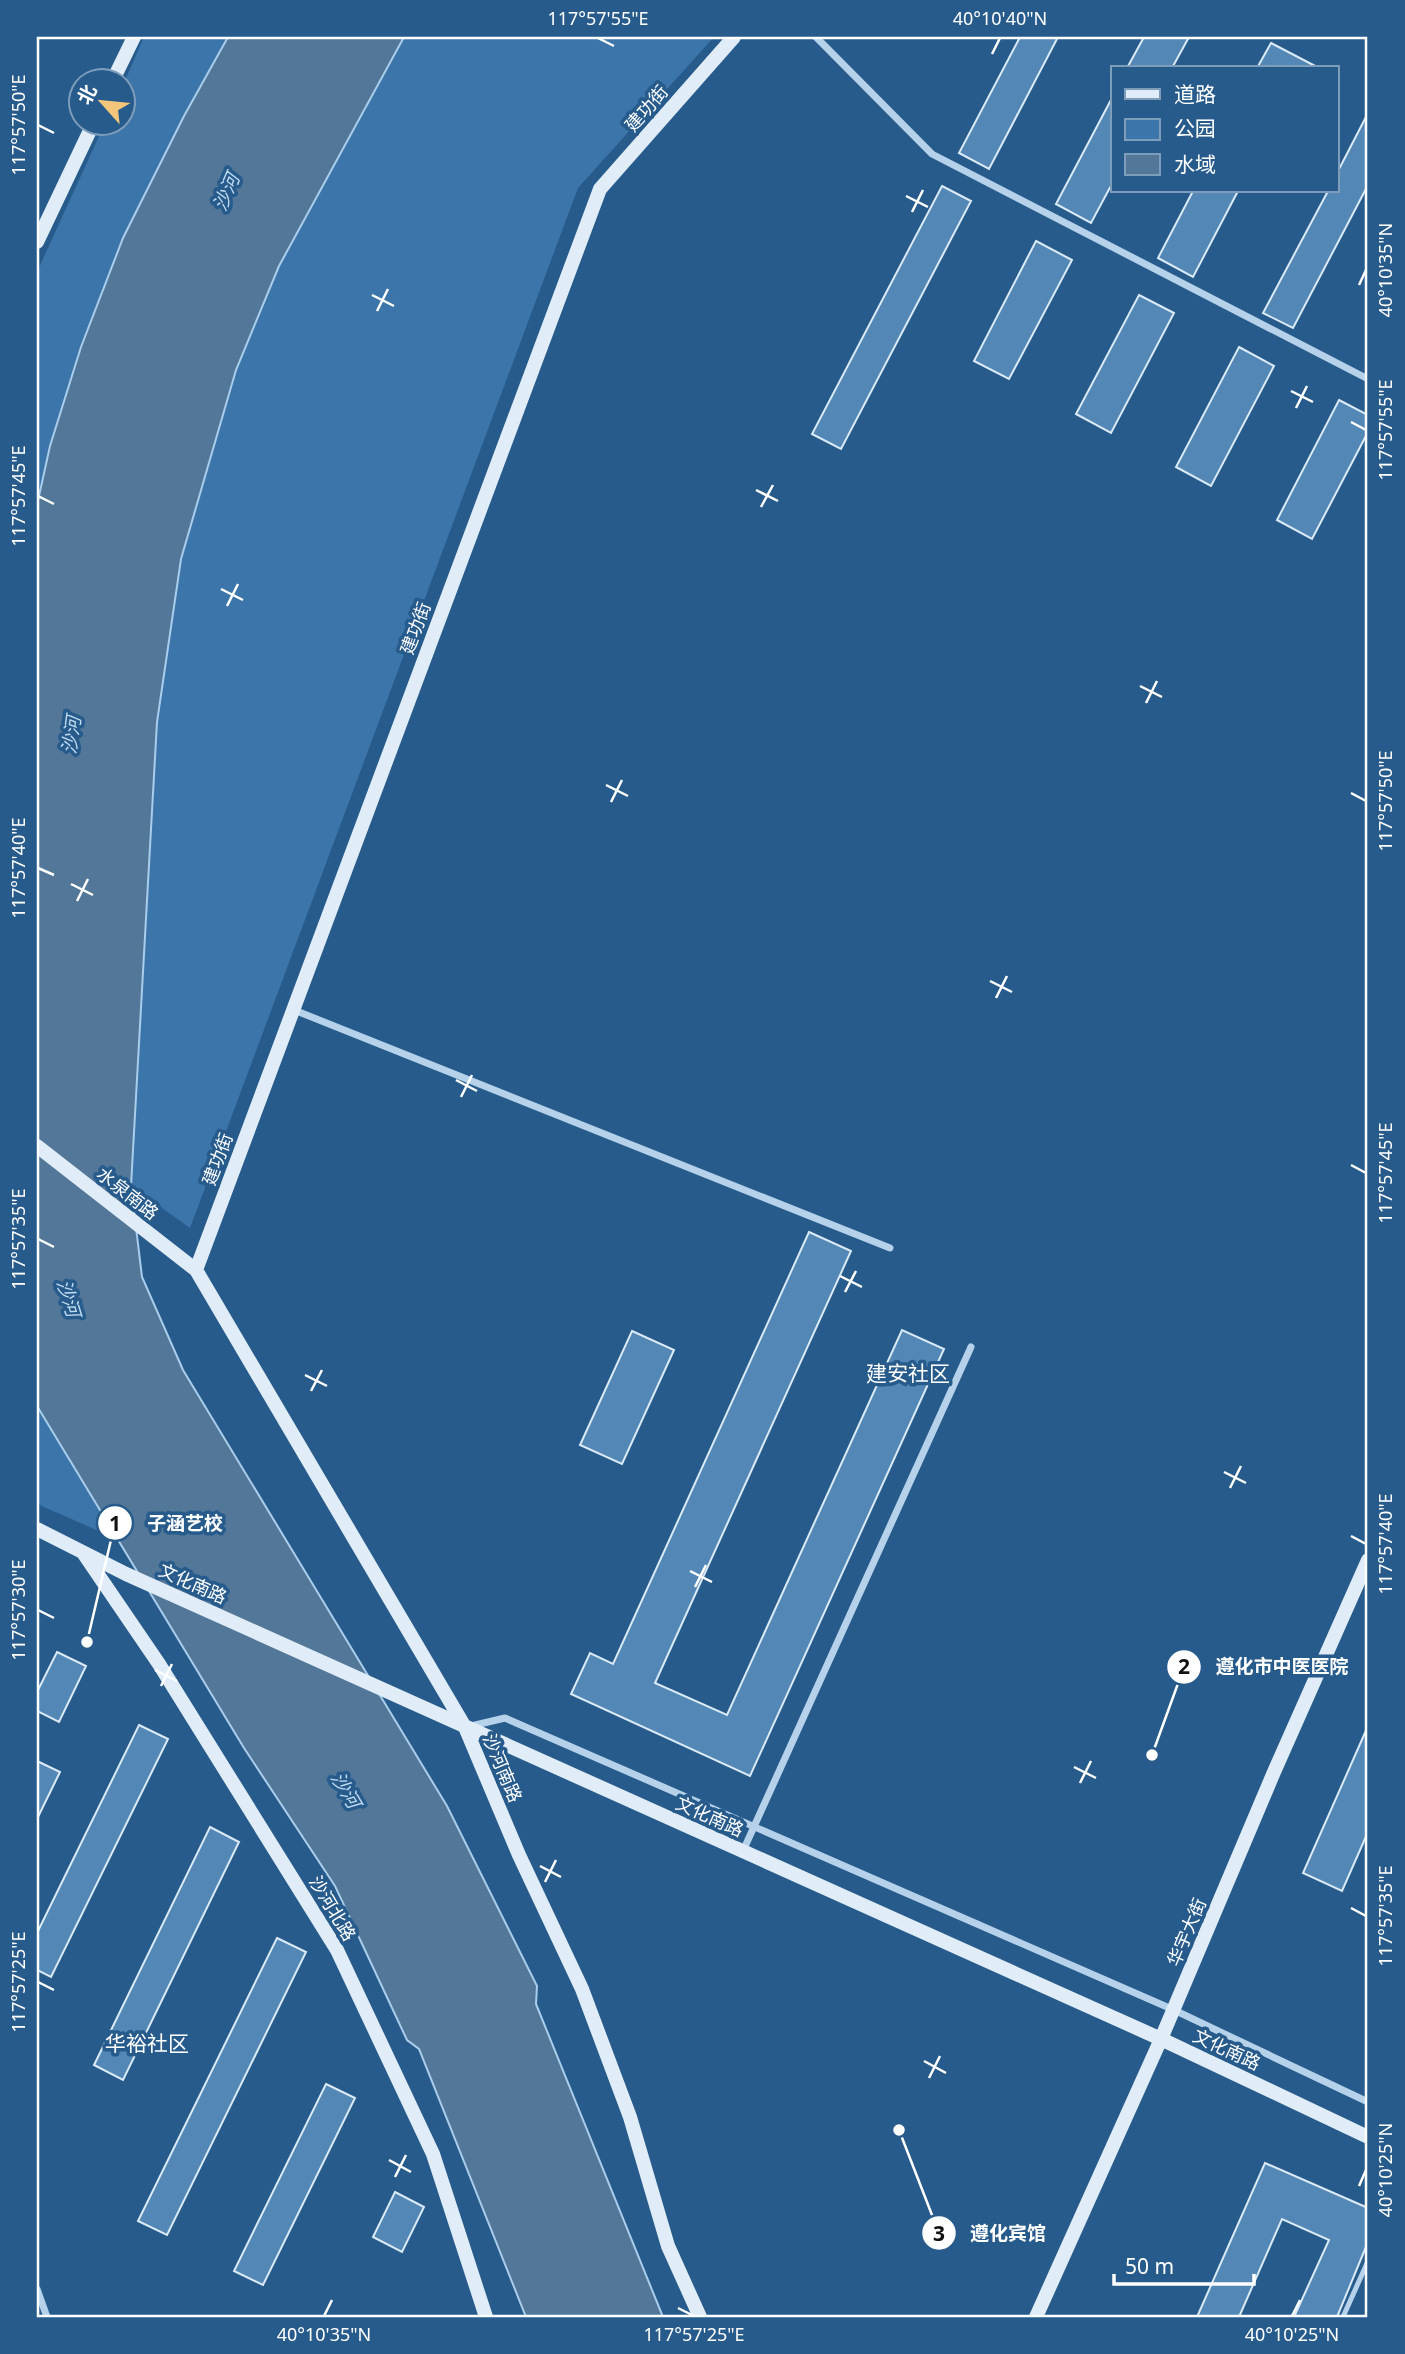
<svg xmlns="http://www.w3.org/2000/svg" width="1405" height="2354" font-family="'Noto Sans','Noto Sans SC',sans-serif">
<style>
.green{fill:#3b75a9}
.water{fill:#527799;stroke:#aacdeb;stroke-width:2}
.building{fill:#5387b5;stroke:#daeaf8;stroke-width:2}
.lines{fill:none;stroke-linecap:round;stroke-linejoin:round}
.lane{stroke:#b6d2ea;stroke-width:5}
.street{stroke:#b6d2ea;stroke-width:7}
.secondary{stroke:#e0edf9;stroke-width:14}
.ticks{fill:none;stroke:#fff;stroke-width:2.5}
.labels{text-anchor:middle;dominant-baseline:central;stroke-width:7;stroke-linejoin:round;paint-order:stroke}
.street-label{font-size:18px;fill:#fff;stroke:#275b8c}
.water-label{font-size:19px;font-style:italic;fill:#c1dbf1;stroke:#275b8c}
.quarter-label{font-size:21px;fill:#fff;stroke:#275b8c}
.leader{fill:none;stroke:#fff;stroke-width:2.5}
.callout-dot{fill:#fff;stroke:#275b8c;stroke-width:2.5}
.mark-label{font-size:21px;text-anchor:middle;font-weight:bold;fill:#111}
.callout-label{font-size:19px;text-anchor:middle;font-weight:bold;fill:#fff;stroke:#275b8c;stroke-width:7;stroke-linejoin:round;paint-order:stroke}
.neatline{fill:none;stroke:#fff;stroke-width:2.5}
.ticks-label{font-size:18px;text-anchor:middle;fill:#fff}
</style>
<rect width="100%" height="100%" fill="#275b8c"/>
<!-- green -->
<path class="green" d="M144,37h84l-44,79 -61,122 -42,109 -31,98 -13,60v-233l68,-149 17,-1 1,-37z
M404,37h310l-136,151 -388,1040 -59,-42 26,-464 24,-163 55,-189 43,-104z
M37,1406l80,133 -80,-35z"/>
<!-- water -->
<path class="water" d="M228,37h176l-125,229 -43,104 -55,189 -24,163 -26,464 11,91 41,93 264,436 90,180 -1,18 127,313h-137l-107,-268 -12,-9 -72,-154 -91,-138 -207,-342v-901l13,-59 31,-99 42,-109 61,-122z"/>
<!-- building -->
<path class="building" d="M1020,37h38l-69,132 -30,-16z
M1144,37h45l-17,31h-45z
M1271,43l48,25h-62z
M1113,96v86l-22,41 -35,-19z
M1368,113v72l-75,143 -30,-15 65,-122h9v-18z
M942,186l29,15 -130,248 -29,-15z
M1193,191h45l-45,86 -35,-19z
M1036,241l36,19 -63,119 -35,-18z
M1139,295l35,18 -63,120 -35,-19z
M1239,347l35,19 -63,120 -35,-19z
M1339,400l29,15v17l-56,107 -35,-19z
M809,1232l42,19 -196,432 72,32 175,-385 42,19 -194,427 -179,-82 19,-41 23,11z
M632,1331l42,19 -52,114 -42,-19z
M57,1652l29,14 -27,56 -22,-11v-19z
M139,1725l29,14 -117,238 -14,-7v-37z
M1368,1726v106l-26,59 -39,-18z
M37,1761l23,11 -23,47z
M210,1827l29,15 -116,238 -29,-15z
M277,1938l29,14 -139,283 -29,-14z
M326,2084l29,14 -92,187 -29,-14z
M1265,2163l103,45v34l-31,75h-43l35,-77 -47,-21 -43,98h-42z
M395,2192l29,15 -22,45 -29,-15z"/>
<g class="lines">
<!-- lane -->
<path class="lane" d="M1343,2317l25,-56"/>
<!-- street -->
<path class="street" d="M816,37l116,117 436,225
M294,1010l596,238
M471,1726l34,-8 669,292 194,92
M743,1851l228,-504
M37,2289l10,28"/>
<!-- secondary -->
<path class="secondary" d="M113,80l21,-43
M37,242l57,-120
M37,1146l159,124 269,457 54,128 63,134 48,128 38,129 32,71
M196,1270l404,-1081 134,-152
M37,1529l89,45 1035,465 207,98
M84,1554l75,110 178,286 96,204 53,163
M1036,2317l125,-278 113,-267 94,-212"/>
</g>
<!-- ticks -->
<path class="ticks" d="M598,38l16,8M992,54l8,-16M38,125l16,8M906,196l22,11M912,212l11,-22M1359,285l7,-15M372,295l22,11M377,311l11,-22M1291,391l22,11M1296,408l11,-22M1351,422l15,8M756,490l22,11M38,496l16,8M761,507l12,-22M221,589l22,11M227,606l11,-22M1140,686l22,11M1146,703l11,-22M606,785l22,11M1351,793l15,8M611,802l11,-22M38,868l16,7M71,884l22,11M77,901l11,-22M990,981l22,11M996,998l11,-22M456,1080l21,11M461,1097l11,-22M1351,1165l15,8M38,1239l16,8M840,1276l22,11M845,1292l11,-21M305,1375l22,11M311,1391l11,-21M1224,1472l22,11M1230,1488l11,-22M1351,1536l15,8M690,1571l22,11M695,1587l11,-22M38,1610l16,8M155,1670l22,11M161,1686l11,-22M1074,1767l22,11M1080,1783l11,-22M540,1866l21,11M545,1882l11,-22M1351,1908l15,8M38,1982l16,8M924,2061l22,12M929,2078l11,-22M389,2160l22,12M395,2177l11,-22M1359,2186l7,-16M678,2308l16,8M324,2316l8,-16M1292,2316l8,-16"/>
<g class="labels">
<!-- street labels -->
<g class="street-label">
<text transform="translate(646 108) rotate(-49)">建功街</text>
<text transform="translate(415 628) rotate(-70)">建功街</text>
<text transform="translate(217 1159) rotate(-70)">建功街</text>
<text transform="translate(128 1193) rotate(38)">水泉南路</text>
<text transform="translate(193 1583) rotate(24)">文化南路</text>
<text transform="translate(503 1768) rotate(67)">沙河南路</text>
<text transform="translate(710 1816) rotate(24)">文化南路</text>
<text transform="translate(333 1908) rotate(59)">沙河北路</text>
<text transform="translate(1186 1932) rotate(-67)">华宇大街</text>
<text transform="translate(1227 2049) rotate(25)">文化南路</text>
</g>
<!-- water labels -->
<g class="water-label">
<text transform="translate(226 192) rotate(-67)">沙河</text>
<text transform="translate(71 735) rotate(-82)">沙河</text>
<text transform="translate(69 1298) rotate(73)">沙河</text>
<text transform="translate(346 1790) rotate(59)">沙河</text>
</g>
<!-- quarter labels -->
<g class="quarter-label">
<text x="908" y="1373">建安社区</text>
<text x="147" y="2043">华裕社区</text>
</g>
</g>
<!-- callouts -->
<path class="leader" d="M87 1642L115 1523M1152 1755L1184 1667M899 2130L939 2233"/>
<g class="callout-dot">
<circle cx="87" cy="1642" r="7"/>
<circle cx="1152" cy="1755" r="7"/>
<circle cx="899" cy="2130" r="7"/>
<circle cx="115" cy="1523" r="18"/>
<circle cx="1184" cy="1667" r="18"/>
<circle cx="939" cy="2233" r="18"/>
</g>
<g class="mark-label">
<text x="115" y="1531">1</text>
<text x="1184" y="1674">2</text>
<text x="939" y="2241">3</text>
</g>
<g class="callout-label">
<text x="185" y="1530">子涵艺校</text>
<text x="1282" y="1673">遵化市中医医院</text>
<text x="1008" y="2240">遵化宾馆</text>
</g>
<!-- border -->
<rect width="1405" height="2354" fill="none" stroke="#275b8c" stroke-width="77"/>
<!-- legend -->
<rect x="1111" y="66" width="228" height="126" fill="#275b8c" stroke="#7d9dba" stroke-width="2"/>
<rect x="1125" y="89" width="35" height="10" fill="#e0edf9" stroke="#7d9dba" stroke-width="2"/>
<text x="1174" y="102" font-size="21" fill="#ffffff">道路</text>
<rect x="1125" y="119" width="35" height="21" fill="#3b75a9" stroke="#7d9dba" stroke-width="2"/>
<text x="1174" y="136" font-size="21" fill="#ffffff">公园</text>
<rect x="1125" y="154" width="35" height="21" fill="#527799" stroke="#7d9dba" stroke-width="2"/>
<text x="1174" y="172" font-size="21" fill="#ffffff">水域</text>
<!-- north arrow -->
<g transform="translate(102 102) rotate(297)"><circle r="33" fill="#275b8c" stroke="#7d9dba" stroke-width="2"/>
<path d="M0-5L12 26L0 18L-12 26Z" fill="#f3c67b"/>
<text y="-10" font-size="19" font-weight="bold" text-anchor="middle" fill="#ffffff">北</text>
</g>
<!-- scale -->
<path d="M1114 2274v10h140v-10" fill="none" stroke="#ffffff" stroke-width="3.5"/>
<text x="1125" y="2274" font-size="21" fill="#ffffff" stroke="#275b8c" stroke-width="5" paint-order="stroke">50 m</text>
<rect x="38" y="38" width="1328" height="2278" class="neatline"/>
<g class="ticks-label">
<text x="598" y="25">117°57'55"E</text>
<text x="1000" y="25">40°10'40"N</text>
<text transform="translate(19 125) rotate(-90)" y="6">117°57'50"E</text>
<text transform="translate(1386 270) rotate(-90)" y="6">40°10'35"N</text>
<text transform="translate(1386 430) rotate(-90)" y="6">117°57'55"E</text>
<text transform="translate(19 496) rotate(-90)" y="6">117°57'45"E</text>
<text transform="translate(1386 801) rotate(-90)" y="6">117°57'50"E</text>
<text transform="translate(19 868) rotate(-90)" y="6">117°57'40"E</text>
<text transform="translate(1386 1173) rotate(-90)" y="6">117°57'45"E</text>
<text transform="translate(19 1239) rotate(-90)" y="6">117°57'35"E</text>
<text transform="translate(1386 1544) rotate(-90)" y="6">117°57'40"E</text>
<text transform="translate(19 1610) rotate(-90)" y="6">117°57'30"E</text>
<text transform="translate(1386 1916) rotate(-90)" y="6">117°57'35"E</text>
<text transform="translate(19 1982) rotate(-90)" y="6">117°57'25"E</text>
<text transform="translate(1386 2170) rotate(-90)" y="6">40°10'25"N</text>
<text x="324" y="2341">40°10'35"N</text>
<text x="694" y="2341">117°57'25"E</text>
<text x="1292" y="2341">40°10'25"N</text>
</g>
</svg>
